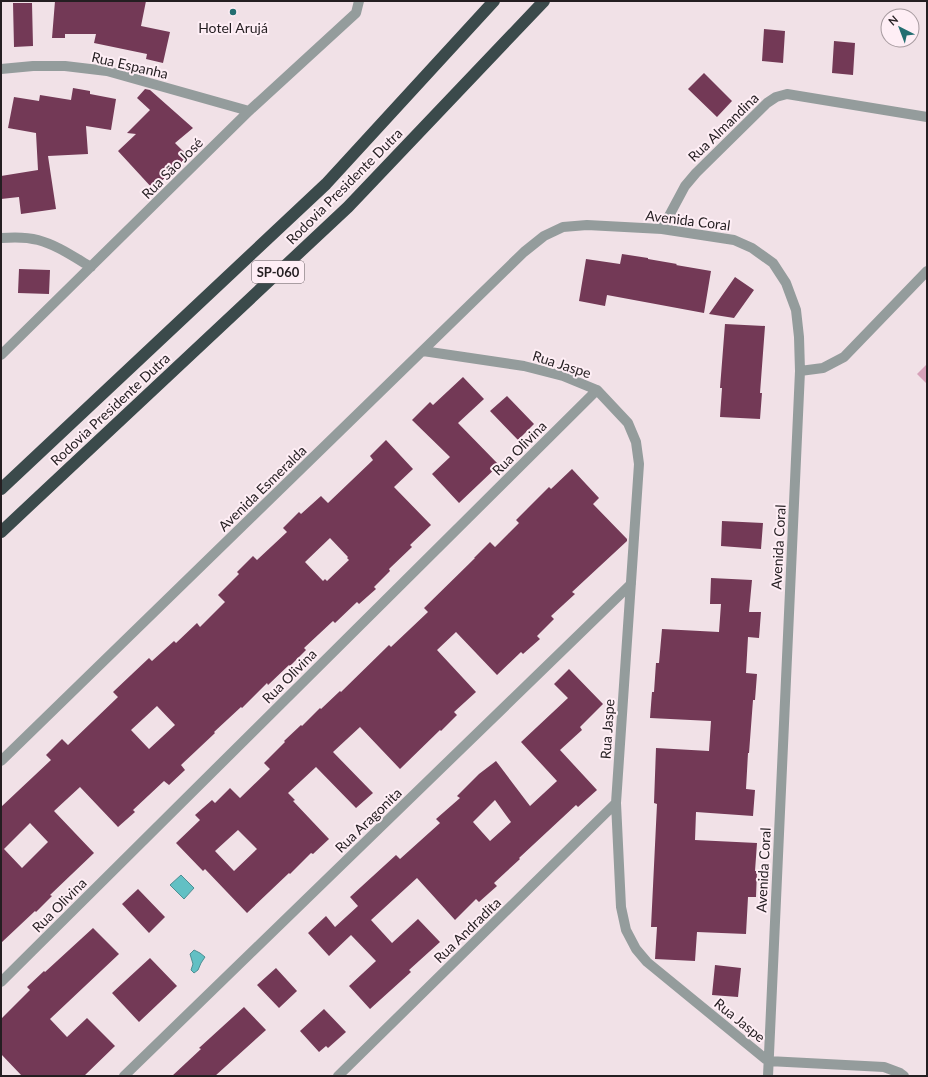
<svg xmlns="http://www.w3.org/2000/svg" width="928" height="1077" font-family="Lato,sans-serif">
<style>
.green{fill:#d7a1b9}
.water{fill:#62c0c4;stroke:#4f8f93}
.building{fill:#733956;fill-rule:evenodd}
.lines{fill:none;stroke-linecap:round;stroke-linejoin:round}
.street{stroke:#949c9c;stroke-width:10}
.highway{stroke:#3b4a4b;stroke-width:12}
.poi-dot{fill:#236e71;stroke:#feeef5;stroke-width:1.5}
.labels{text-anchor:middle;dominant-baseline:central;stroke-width:4;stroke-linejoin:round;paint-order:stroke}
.shield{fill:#feeef5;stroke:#655c61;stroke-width:1}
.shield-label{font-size:13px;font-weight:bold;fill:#241e21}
.poi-label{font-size:14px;fill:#241e21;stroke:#feeef5}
.street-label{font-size:14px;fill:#241e21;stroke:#feeef5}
</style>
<rect width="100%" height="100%" fill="#f1e1e7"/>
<!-- green -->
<path class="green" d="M927,364v20l-10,-10z"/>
<!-- water -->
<path class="water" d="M181,875l13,13 -10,11 -14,-14z
M194,950l6,3 5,4 -4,6 -3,7 -4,3 -3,-3 2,-6 -3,-10z"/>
<!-- building -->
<path class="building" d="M55,1h91l-5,25 29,6 -7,31 -17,-4 1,-5 -53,-11 2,-9h-31v4h-13z
M13,3h19l1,43 -19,1z
M764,29l21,2 -2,32 -21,-2z
M834,41l21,2 -2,32 -21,-2z
M704,73l28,28 -15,16 -29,-28z
M73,88l17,3v3l26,5 -5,31 -25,-4 2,28 -40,2 8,53 -35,5 -2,-17 -18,2v-23l37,-6 -2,-37 -28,-5 6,-31 25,4 1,-6 31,5z
M145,89l5,1 43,38 -18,15 13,13 -35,33 -35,-38 18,-17 -9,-1 23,-23 -13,-12z
M622,254l26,4v1l29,5 -1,1 35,6 -7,42 -97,-18 -2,11 -26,-5 7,-42 34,5z
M19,269l31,1 -1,24 -31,-1z
M735,277l19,13 -20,28 -25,-4z
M725,324l40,2 -5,67h2l-2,26 -40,-2 2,-29h-2z
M463,377l21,22 -26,24 41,42 -40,38 -27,-29 18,-17 -38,-37 18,-18 3,3z
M507,396l27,28 -16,16 -28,-29z
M386,440l27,29 -19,18 37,38 -21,20 2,2 -23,22 1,2 -16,16 2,2 -17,15 -2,-2 -22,21 -2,-2 -29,27 2,2 -16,16 -1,-1 -21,20 -1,-2 -25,25 -1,-1 -27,25 1,1 -34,32 4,5 -16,15 -5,-4 -31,29 2,2 -17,15 -38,-40 -26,24 40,42 -44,42 2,1 -16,16 -1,-1 -34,32v-136l50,-47 -5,-5 16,-16 6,6 50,-48 -5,-5 36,-34 3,3 22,-20 2,2 21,-20 3,4 25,-25 -7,-7 21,-21 -2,-2 16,-16 4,4 30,-28 -4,-4 16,-16 2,2 20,-18 7,7 45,-43 -3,-4zM330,538l18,19 -1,1 2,2 -22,21 -2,-2 -2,2 -18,-19zM157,706l18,19 -26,24 -18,-19zM30,823l18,19 -26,26 -18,-19z
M572,469l27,29 -6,6 34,35v2l-55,51 3,2 -24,22 3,3 -17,17 3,3 -17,15 -2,-2 -24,23 -41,-43 -19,18 39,42 -22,20 3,3 -16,16 -1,-1 -40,39 -40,-42 -27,25 40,41 -17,15 -40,-41 -28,26 7,7 -2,1 36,38 -16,15 -2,-1 -21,21 -1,-1 -42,40 -42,-44 -2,2 -27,-28 24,-23 -5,-5 17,-15 3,3 15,-15 10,10 30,-29 -6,-6 21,-21 -1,-1 17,-16 1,1 18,-18 1,1 19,-18 1,1 48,-47 2,2 37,-35 -4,-4 51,-50h-1l16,-16 5,5 24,-24 -3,-3 33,-33 2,2zM238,830l19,19 -23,22 -19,-20z
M722,521l41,2 -2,26 -40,-3z
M711,578l41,2 -3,32h12l-2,26 -11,-1 -2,36 11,1 -2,26h-2l-4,53h-1l-2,36 9,1 -2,26 -57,-4 -1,28 62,3 -2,28h2l-1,26h-8l-2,37 -49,-2 -2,29 -40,-2 2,-32h-6l6,-123 -3,-1 2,-55 53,3 2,-30 -61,-3 2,-26h2l2,-29h3l3,-34 57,3 2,-28h-11z
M569,669l34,35 -23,23 2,3 -22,20 37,40 -19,17 -2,-2 -57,53 1,1 -26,24 3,3 -18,16 -3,-3 -21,21 -38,-42 -46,42 21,23 26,-24 22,23 -31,28 2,2 -41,37 -21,-23 27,-25 -25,-26 -22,21 -21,-23 18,-17 9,11 23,-21 -8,-9 46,-42 4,4 40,-36 -4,-4 24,-21 -3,-2 22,-22 17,-13 34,45 27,-25 -36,-39 47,-44 -14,-14zM495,800l16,22 -21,19 -17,-19z
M138,889l27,28 -16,16 -27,-29z
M93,928l26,26 -69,65 17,18 20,-19 28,28 -31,30h-62l-21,-22v-35l29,-29 -3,-3 17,-16 1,1z
M150,958l27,28 -38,36 -27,-29z
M715,965l26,3 -3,29 -26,-2z
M276,968l21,23 -18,17 -22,-23z
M244,1007l22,23 -51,46h-43l29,-27 -2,-1z
M324,1009l22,23 -18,16 -2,-2 -7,6 -19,-21z"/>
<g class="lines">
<!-- street -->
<path class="street" d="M1,69l32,-3h32l42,5 142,40
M662,229l23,-43 11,-13 71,-70 9,-6 11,-3 140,23
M1,238c12,-1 26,-1 37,2 19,5 36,17 53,27
M423,351l101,15 39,10 34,14 31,33 8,19 3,22 -23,339 5,104 5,23 10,19 11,13 121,99 116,6 16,6 4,3
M1,355l248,-244 107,-98 3,-12
M800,371l23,-3 21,-11 83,-86
M1,761l523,-509 20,-16 19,-9 24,-2 75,4 72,11 18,8 21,15 13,20 10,27 3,27 1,34 -32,705
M1,982l596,-592
M124,1076l507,-492
M338,1076l278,-273"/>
<!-- highway -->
<path class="highway" d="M1,489l325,-305 168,-183
M1,532l347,-325 196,-206"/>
</g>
<!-- markers -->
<circle class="poi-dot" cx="233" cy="12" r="4"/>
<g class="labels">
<!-- shield labels -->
<rect class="shield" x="252" y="261" width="52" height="22" rx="3"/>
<g class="shield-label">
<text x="278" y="272">SP-060</text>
</g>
<!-- poi labels -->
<g class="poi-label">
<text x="233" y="27">Hotel Arujá</text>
</g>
<!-- street labels -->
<g class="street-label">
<text transform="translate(130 65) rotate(13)">Rua Espanha</text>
<text transform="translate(723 127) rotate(-44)">Rua Almandina</text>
<text transform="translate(172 168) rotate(-45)">Rua São José</text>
<text transform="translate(344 186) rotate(-45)">Rodovia Presidente Dutra</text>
<text transform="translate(688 220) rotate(7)">Avenida Coral</text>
<text transform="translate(562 364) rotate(18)">Rua Jaspe</text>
<text transform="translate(110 409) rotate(-43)">Rodovia Presidente Dutra</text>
<text transform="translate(519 448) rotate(-45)">Rua Olivina</text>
<text transform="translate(262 488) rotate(-44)">Avenida Esmeralda</text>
<text transform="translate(778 547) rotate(-87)">Avenida Coral</text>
<text transform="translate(289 676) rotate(-45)">Rua Olivina</text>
<text transform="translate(607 729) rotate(-86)">Rua Jaspe</text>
<text transform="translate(368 820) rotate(-44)">Rua Aragonita</text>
<text transform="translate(763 870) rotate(-87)">Avenida Coral</text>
<text transform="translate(59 905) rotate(-45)">Rua Olivina</text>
<text transform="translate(467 930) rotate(-44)">Rua Andradita</text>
<text transform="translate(740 1020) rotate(39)">Rua Jaspe</text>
</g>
</g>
<!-- border -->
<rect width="928" height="1077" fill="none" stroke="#241e21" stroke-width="4"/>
<!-- north arrow -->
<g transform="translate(900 28) rotate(318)"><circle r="19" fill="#feeef5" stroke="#a79ba0"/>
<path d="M0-3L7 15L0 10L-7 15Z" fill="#236e71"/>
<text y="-6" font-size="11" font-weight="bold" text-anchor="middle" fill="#241e21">N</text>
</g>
</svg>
